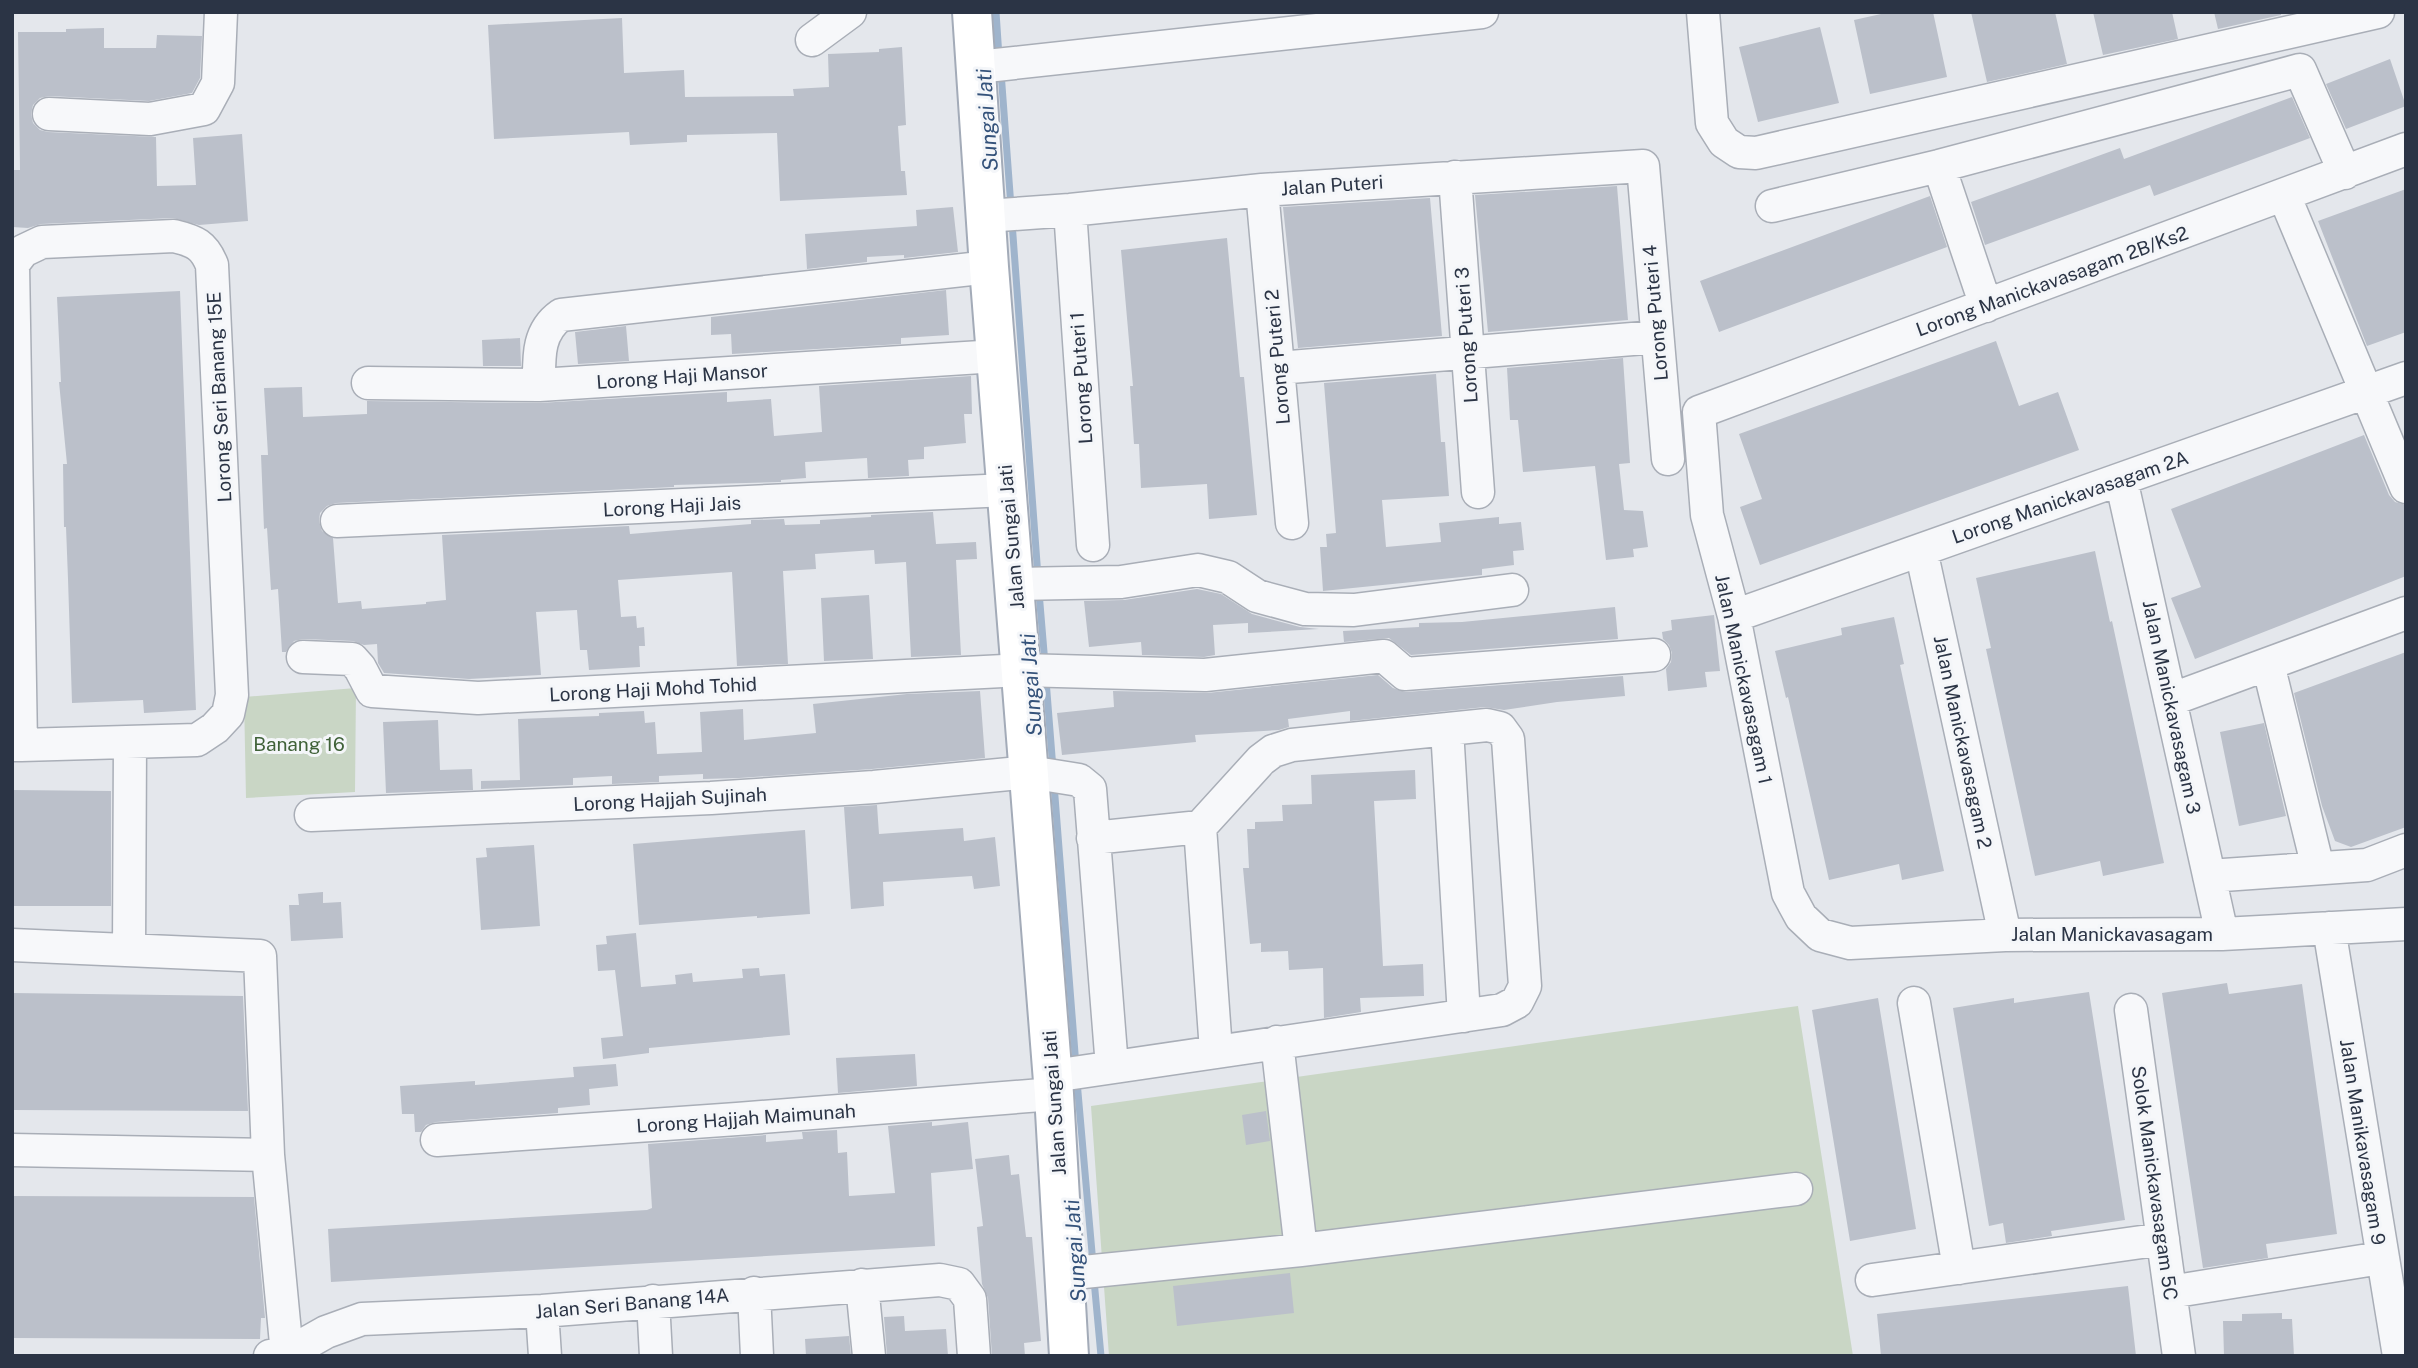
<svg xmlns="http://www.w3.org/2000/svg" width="2418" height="1368" font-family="'Public Sans',sans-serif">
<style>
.green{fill:#c9d6c5}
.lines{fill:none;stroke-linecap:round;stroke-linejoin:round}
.stream{stroke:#9fb4cc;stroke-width:7}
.building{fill:#bbc0ca}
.minor-casing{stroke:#a9aeb7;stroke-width:35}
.major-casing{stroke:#a3abb8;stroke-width:42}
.minor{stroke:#f7f8fa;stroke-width:32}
.major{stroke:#fff;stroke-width:38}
.labels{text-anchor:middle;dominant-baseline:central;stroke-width:6;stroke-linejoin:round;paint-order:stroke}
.street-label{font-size:19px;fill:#2b3445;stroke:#f4f6f9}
.park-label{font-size:19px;fill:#3f6138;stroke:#f4f6f9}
.water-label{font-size:21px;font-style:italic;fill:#34527a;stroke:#f4f6f9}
</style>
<rect width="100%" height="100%" fill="#e4e7ec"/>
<!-- green -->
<path class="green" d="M356,688l-1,104 -109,6 -2,-101z
M1798,1006l55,350h-744l-18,-250z"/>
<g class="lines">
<!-- stream -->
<path class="stream" d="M996,12l3,45
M1001,72l10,135
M1012,222l26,355
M1039,592l6,72
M1046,680l7,89
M1054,784l22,282
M1077,1081l16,183
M1094,1280l7,76"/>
</g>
<!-- building -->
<path class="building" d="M1890,12h43l14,65 -77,17 -16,-74z
M1971,12h84l12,52 -80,18z
M2093,12h79l6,27 -75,16z
M2214,12h67v3l-63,14z
M622,18l2,55 60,-3 1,27 109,-1 -1,-7 36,-2 -1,-33 51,-2v-3l23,-2 4,78 -8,1 3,45h4l2,24 -127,6 -3,-68 -90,2v7l-57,3 -1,-13 -135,7 -6,-114z
M1820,27l19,76 -81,19 -19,-75z
M104,28v20h52l1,-13 45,1 -2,42 -8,15 -43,8 -100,-5 -9,2 -7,7 -2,9 2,9 7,7 8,2 108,5 1,49 39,-1 -3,-47 49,-4 6,87 -49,4 -26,-7 -132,6 -13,4 -16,-1v-57h8l-2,-138h48v-3z
M2390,59l16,47 -60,23 -20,-45z
M2292,97l18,41 -156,58 -4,-11 -165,60 -14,-43 149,-54 4,11z
M1617,186l11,134 -140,12 -13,-137z
M2406,189v143l-39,14 -49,-125z
M1930,196l17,51 -228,85 -19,-51z
M1430,198l12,138 -144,12 -15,-141z
M953,207l5,45 -54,6v-3l-37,2v5l-60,7 -2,-35 112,-8 -1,-16z
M1227,238l13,139h4l13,138 -48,4 -2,-35 -66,4 -2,-44h-5l-4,-58h3l-12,-136z
M946,290l3,45 -48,3v6l-169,10 -1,-20 -20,1v-18z
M180,291l16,419 -52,3 -1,-13 -71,3 -4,-124 -2,-52h-2l-1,-63h4l-8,-82h2l-4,-85z
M626,326l3,35 -51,3 -3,-32z
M520,338l1,28h-38l-1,-26z
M1996,341l23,65 39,-14 21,58 -319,115 -20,-58 22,-8 -23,-65z
M1623,358l7,105 -11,1 5,46 19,1 5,36 -15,2 1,8 -28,3 -11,-94 -72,6 -5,-52h-8l-3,-52z
M1436,374l5,68h4l4,54 -67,4 4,47 55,-5 -2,-19 60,-6v7l22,-2 3,28 -11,1 1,14 -32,4v6l-159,16 -3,-44h7l-1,-13 10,-1 -12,-150z
M971,376l1,38h-8l2,29 -42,4v12l-16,1 1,16 -41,2 -1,-20 -62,4 1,16 -25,2v2l-107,3v2l-338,16 -9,3 -7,7 -1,8 3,10 11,7 5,65 23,-2 1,8 64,-5v-2l20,-2 -4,-65 187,-9 1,8 121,-10v-4l33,-1 1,6 35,-1v-4l51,-3v-2l62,-3 3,32 40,-2 1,17 -21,1 5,95 -50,2 -5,-95 -31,2 -1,-14 -59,4 1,15 -33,2 5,93 -51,2 -5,-94 -114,8 3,37 15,-1 1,12 7,-1 1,19h-6l1,21 -51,3 -2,-20h-7l-3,-40 -41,2 5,63 -72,4 -85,-6 -6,-10 -1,-19 -13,1 -11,-4 -50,-2 -9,2 -8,11h-4l-4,-63 -7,1 -4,-62 -3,1 -3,-74h7l-4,-67 38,-1 1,30 64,-3v-13l172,2 188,-11v10l44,-3 3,37 48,-4 -3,-46z
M2364,435l25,60 6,7 11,3v71l-211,83 -24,-61 30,-11 -30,-78z
M2095,551l15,71 2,-1 52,242 -61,13 -3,-15 -65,15 -49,-227 5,-1 -15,-70z
M1197,589l24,5 31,20 48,13 19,2 -71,4v-10l-35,2 2,30 -11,2 -62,-2 -1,-13 -52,5 -5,-46 40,-1z
M869,595l4,64 -49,2 -3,-63z
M1615,607l3,32 -207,16 -22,-17 -45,4 -1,-11 76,-4v-4l43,-1z
M1714,615l6,56 -15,1 2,15 -39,4 -2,-22 5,-7 1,-9 -3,-8 -6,-6 -1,-7 10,-2 -1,-10z
M1894,617l10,47 -4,1 44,206 -42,9 -3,-16 -70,16 -41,-183 -2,1 -11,-47 67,-16 -1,-7z
M2406,652v175l-55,20 -16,-6 -13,-35 -28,-113z
M1378,675l15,13 13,4 217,-16 2,20 -68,6 -53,8 -19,-3 -135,14v-10l-62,8 1,8 -10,3 -84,5 1,7 -134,13 -5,-42 57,-6 -1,-16 94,2z
M980,691l5,67 -113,11 -133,9 -36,1v-5l-44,2v6l-47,2v-8l-39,2v7l-92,4v-8l39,-1 -2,-61 81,-3v-3l45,-2 1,12 10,-1 2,32 45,-2 -2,-40 43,-3 1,31 72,-7 -3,-29 94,-10z
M438,720l2,50 32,-1 1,21 -87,3 -3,-71z
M2264,723l22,93 -47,10 -19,-94z
M1415,770l1,29 -42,2 9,165 40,-2 1,32 -64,2 1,14 -37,6 -1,-50 -34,2 -1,-19 -27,1v-9l-11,1 -7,-76h6l-2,-39h8v-7l28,-1 -1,-16 30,-1 -1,-29z
M12,790l99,1v115h-99z
M877,805l2,29 84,-6 1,13 31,-4 5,49 -26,3 -2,-13 -89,6 1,24 -33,3 -7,-102z
M805,830l5,84 -53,4v-2l-118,9 -6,-81z
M534,845l6,81 -59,4 -5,-72 11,-1 -1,-9z
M323,892v11l18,-1 2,36 -52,3 -2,-36h10l-1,-11z
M636,933l5,54 35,-3 -1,-9 17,-2 1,9 50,-4 -1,-9 17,-1 1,8 25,-2 5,61 -141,13v5l-46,6 -2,-21 22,-2 -8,-66 -17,1 -2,-26 11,-1 -1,-8z
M2227,983l2,11 73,-10 35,250 -71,10 2,14 -65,10 -41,-275z
M2089,992l36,228 -74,11 1,5 -46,7 -3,-20 -14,3 -36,-218 61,-10v5z
M12,993l231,3 5,115 -236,-1z
M1878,998l38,231 -66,12 -38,-231z
M915,1054l2,32 -79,7 -2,-35z
M616,1064l2,22 -29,3 1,16 -32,3v5l-122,9 -10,3 -5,7h-6l-1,-18h-12l-2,-28 75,-5v4l99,-8 -1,-10z
M1266,1111l4,30 -24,4 -4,-30z
M932,1122v4l36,-4 5,47 -42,4 4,73 -604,36 -3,-53 319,-19 5,-2 -4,-64 118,-9v7l37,-3 -1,-7 35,-2 1,23 9,-1 2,44 46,-3 -7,-67z
M1009,1155l2,20 8,-1 7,63h6l9,104 -17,2 1,13h-33l-4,-58 -6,-14 -5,-57 6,-1 -8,-67z
M12,1196l242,1 11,121h-4l-1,21 -248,-1z
M1290,1273l4,40 -117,13 -4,-40z
M2128,1286l8,70h-255l-4,-42z
M2282,1313v6h10l2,37h-70l-1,-35h19v-7z
M904,1316l1,15 41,-2 2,27h-61l-3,-39z
M849,1336l2,20h-45l-1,-17z"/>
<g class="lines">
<!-- minor casing -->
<g class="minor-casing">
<path id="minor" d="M1703,12l9,111 12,19 15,10 17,1 622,-141
M812,40l38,-28
M977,67l505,-55
M49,114l101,5 54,-10 14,-26 3,-71
M2406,149l-707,263 8,103 27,101 54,277 13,24 19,18 30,8 155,-8 217,-1 184,-10
M1939,166l47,140
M1455,177l23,315
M1262,190l30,333
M2284,195l122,292
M1772,206l167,-40 361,-96 45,103
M1070,210l23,335
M986,216l84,-6 192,-20 381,-24 25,293
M1278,368l379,-31
M368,383l171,2 458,-29
M539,385c0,-27 -2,-53 22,-70l428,-48
M2121,479l101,455
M337,521l670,-31
M1921,550l84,385
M1015,584l106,-2 77,-12 30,7 29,19 48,13 49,1 158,-20
M1734,616l672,-238
M303,657l49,2 8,9 12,23 106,7 543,-28 184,5 179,-19 21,18 249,-19
M2268,664l50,204
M2170,700l236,-87
M1447,729l17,287
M12,745h9l176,-5 18,-12 13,-14 4,-19 -20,-430c-8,-20 -17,-24 -38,-29l-132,6 -19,9 -10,13 8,481
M311,815l400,-17 163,-11 155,-15 50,8 11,9 22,278
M1200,827l16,224
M2209,876l158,-11 39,-15
M2329,928l70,428
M12,945l248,11 8,199 19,199
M129,950l1,-208
M1914,1003l45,265
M2131,1010l48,346
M1277,1042l24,208
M1053,1076l449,-66 15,-8 8,-16 -17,-247 -8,-11 -13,-3 -195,20 -19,6 -12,9 -61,67 -107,11
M437,1140l300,-21 317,-25
M12,1150l256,5
M1064,1274l237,-24 495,-61
M1872,1280l291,-41
M862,1285l7,71
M2170,1292l211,-34
M754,1293l3,63
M653,1301l3,55
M542,1311l3,45
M270,1356l17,-2 39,-22 36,-13 180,-8 398,-31 19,4 11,15 4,57"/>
</g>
<!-- major casing -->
<g class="major-casing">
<path id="major" d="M972,12l17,255 65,827 15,262"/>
</g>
<!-- minor -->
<use href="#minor" class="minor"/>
<!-- major -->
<use href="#major" class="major"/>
</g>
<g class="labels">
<!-- street labels -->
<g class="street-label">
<text transform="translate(1332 185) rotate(-4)">Jalan Puteri</text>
<text transform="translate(2052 281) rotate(-20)">Lorong Manickavasagam 2B/Ks2</text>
<text transform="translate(1655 313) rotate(-95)">Lorong Puteri 4</text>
<text transform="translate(1466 335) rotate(-94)">Lorong Puteri 3</text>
<text transform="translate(1277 357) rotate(-95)">Lorong Puteri 2</text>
<text transform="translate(682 376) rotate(-4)">Lorong Haji Mansor</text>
<text transform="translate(1081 378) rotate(-94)">Lorong Puteri 1</text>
<text transform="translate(219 397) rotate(-93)">Lorong Seri Banang 15E</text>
<text transform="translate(2070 497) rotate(-19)">Lorong Manickavasagam 2A</text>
<text transform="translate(672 506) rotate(-3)">Lorong Haji Jais</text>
<text transform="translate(1011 537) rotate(-95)">Jalan Sungai Jati</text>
<text transform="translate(1744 679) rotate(78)">Jalan Manickavasagam 1</text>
<text transform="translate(653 689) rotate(-3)">Lorong Haji Mohd Tohid</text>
<text transform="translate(2172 707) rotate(78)">Jalan Manickavasagam 3</text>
<text transform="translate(1963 742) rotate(78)">Jalan Manickavasagam 2</text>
<text transform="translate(670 799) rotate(-3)">Lorong Hajjah Sujinah</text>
<text x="2112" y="934">Jalan Manickavasagam</text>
<text transform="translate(1054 1103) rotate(-94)">Jalan Sungai Jati</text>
<text transform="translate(746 1118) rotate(-4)">Lorong Hajjah Maimunah</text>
<text transform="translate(2363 1142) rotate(81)">Jalan Manikavasagam 9</text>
<text transform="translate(2155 1183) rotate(82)">Solok Manickavasagam 5C</text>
<text transform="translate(632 1303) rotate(-5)">Jalan Seri Banang 14A</text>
</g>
<!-- park labels -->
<g class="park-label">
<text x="299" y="744">Banang 16</text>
</g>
<!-- water labels -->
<g class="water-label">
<text transform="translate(987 120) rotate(-94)">Sungai Jati</text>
<text transform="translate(1031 685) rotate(-94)">Sungai Jati</text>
<text transform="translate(1075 1251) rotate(-94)">Sungai Jati</text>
</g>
</g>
<!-- border -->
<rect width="2418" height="1368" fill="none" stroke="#2b3445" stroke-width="28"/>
</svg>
